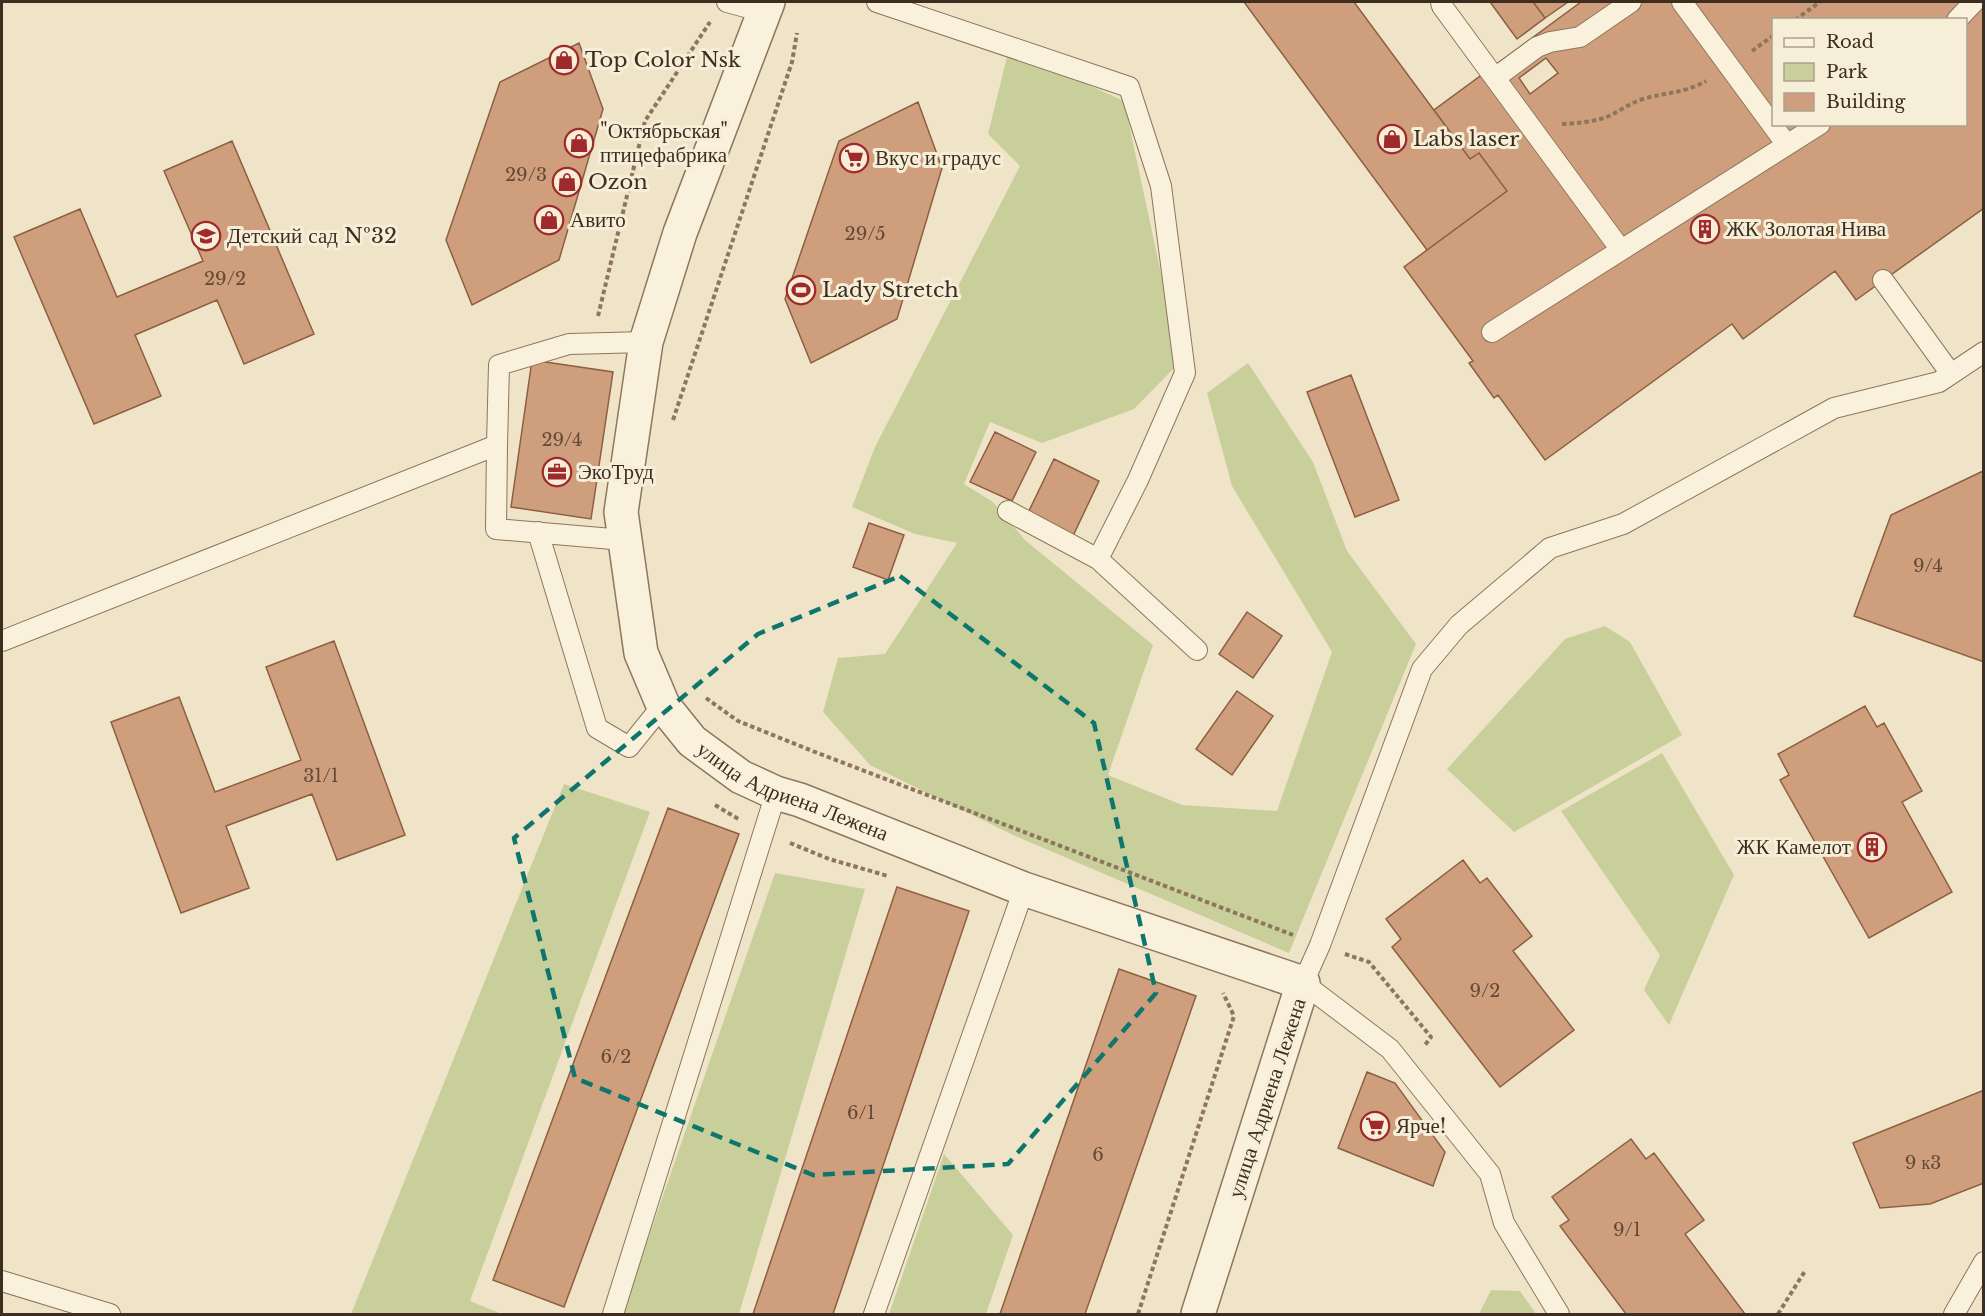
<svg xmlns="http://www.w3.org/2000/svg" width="1985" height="1316" font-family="'Libre Baskerville',serif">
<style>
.green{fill:#c9cf9b}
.building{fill:#cf9f7d;stroke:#8d5f41;stroke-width:1.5;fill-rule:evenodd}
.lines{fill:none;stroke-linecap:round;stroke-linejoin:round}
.service-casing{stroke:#8d765c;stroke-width:22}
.tertiary-casing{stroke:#8d765c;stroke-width:36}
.path{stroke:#8d765c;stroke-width:4;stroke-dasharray:4.5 3;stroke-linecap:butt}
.service{stroke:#faf1dc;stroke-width:20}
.tertiary{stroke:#faf1dc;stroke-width:33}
.marked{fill:none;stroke:#0f766e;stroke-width:4.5;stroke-dasharray:12 8;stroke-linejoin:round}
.labels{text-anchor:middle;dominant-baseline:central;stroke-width:6;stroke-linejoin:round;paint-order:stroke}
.number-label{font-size:18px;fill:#624a37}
.poi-label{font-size:21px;fill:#3d2e20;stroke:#f7eed8;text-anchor:start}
.street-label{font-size:21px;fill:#3d2e20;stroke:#f7eed8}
</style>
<rect width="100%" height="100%" fill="#f0e4c8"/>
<!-- green -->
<path class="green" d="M1007,57l59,18 58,26 56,261 -46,47 -92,34 -52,-21 -26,62 29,18 32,38 128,105 -45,130 74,30 95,6 55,-159 -100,-166 -25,-93 41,-30 65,99 34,89 69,93 -127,309 -276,-118 -143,-70 -47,-53 15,-54 47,-4 72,-111 -42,-9 -63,-27 23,-60 145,-281 -32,-32z
M1605,626l25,16 52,93 -168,97 -67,-63 118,-130z
M1662,753l72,122 -65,150 -25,-35 16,-35 -99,-144z
M564,784l86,28 -180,489 32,13h-151z
M775,873l90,16 -126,425h-117z
M944,1154l69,81 -27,79h-97z
M1491,1290l29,1 16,23h-57z"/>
<!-- building -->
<path class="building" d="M1244,2h110l116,157 9,-6 28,38 -80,59z
M1490,2h43l12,16 -28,21z
M1533,2h35l-23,16z
M1581,2h403v206l-128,92 -21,-29 -92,68 -11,-15 -187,136 -47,-65 -4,3 -25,-35 4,-2 -69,-94 103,-76 -28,-38 -9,6 -36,-49zM1774,20h192v104h-192z
M579,43l24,66 -44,151 -87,45 -26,-65 54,-158z
M1546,58l12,15 -28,21 -11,-16z
M918,102l24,66 -45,151 -86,44 -26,-64 54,-158z
M232,141l82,193 -70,30 -27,-64 -82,35 26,61 -67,28 -80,-187 66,-28 37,88 86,-36 -39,-90z
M532,360l81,12 -22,147 -80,-12z
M1351,375l48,125 -44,17 -48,-125z
M995,432l41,20 -24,49 -42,-19z
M1054,459l45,22 -27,57 -46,-21z
M1983,471l1,191 -130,-46 37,-101z
M869,523l35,12 -16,45 -35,-13z
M1247,612l35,24 -29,42 -34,-24z
M334,641l71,194 -68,25 -25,-66 -86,32 23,62 -68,25 -70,-191 68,-25 36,95 86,-32 -35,-93z
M1237,691l36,25 -41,59 -36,-26z
M1865,706l12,21 7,-4 38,68 -20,11 50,90 -83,46 -89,-158 9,-5 -11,-21z
M668,808l71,26 -175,473 -71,-27z
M1463,860l17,23 7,-5 45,58 -19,15 61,79 -74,57 -108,-140 9,-8 -15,-20z
M897,887l72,24 -136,403h-80z
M1119,969l77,27 -111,318h-85z
M1367,1072l28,11 50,69 -12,34 -95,-38z
M1984,1090v93l-54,21 -50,4 -27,-65z
M1631,1139l15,20 8,-6 50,67 -19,14 60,80h-119l-66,-88 9,-6 -17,-23z"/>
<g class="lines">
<!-- service casing -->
<g class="service-casing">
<path id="service" d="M727,2l37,10
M877,2l252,85 32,99 24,187 -47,107 -40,79
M1441,2l1,4 179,244
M1682,2l105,143
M1957,20l17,-18
M1495,78l42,-31 13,-5 30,-5 51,-35
M1883,280l68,94
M1492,332l328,-208
M497,445l-1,84 128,11
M1008,511l90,48 99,91
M538,532l59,196 32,19 34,-42
M2,641l495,-196 2,-80 70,-21 77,-2
M2,1281l108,33
M613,1314l163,-521
M874,1314l150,-425
M1559,1314l-55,-91 -14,-49 -100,-125 -87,-66 17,-38 102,-276 37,-44 91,-77 73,-24 211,-116 105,-26 45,-30
M1954,1314l30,-52"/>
</g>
<!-- tertiary casing -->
<g class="tertiary-casing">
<g id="tertiary">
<path id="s1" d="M768,2l-88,231 -34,109 -25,170 20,141 22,52 29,36 49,36 35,16 24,7 224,89 279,94 -105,331"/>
</g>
</g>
<!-- path -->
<path class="path" d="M1795,20l25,-18
M1752,51l22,-16
M1562,124c16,-1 32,-2 47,-8 11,-5 21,-13 34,-17 23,-7 40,-5 63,-18
M598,316l47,-195 65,-99
M673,420l119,-358 5,-29
M706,698l32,23 77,31 478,183
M715,805l25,15
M790,843l39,16 59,17
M1345,954l24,8 62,75 -6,8 1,1
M1138,1314l96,-298 -11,-23
M1778,1314l27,-43"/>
<!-- service -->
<use href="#service" class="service"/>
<!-- tertiary -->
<use href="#tertiary" class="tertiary"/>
</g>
<!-- marked area -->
<path class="marked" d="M900,576l194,147 62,270 -148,171 -195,11 -238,-97 -61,-240 244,-204z"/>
<!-- icons -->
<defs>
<g id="shop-ring" transform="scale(1.5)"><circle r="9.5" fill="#f7eed8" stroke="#9e2a2b" stroke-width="1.5"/><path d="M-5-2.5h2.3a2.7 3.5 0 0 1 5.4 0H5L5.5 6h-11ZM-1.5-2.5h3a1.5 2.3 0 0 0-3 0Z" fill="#9e2a2b"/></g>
<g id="supermarket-ring" transform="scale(1.5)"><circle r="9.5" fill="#f7eed8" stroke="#9e2a2b" stroke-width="1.5"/><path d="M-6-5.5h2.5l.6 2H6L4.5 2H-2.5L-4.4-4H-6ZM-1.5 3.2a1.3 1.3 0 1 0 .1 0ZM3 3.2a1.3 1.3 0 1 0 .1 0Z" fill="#9e2a2b"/></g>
<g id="building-ring" transform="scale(1.5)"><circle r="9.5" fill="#f7eed8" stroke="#9e2a2b" stroke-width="1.5"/><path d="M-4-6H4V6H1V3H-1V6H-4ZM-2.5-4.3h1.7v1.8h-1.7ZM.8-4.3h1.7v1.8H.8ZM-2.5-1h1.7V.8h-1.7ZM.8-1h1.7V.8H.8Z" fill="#9e2a2b"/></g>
<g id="school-ring" transform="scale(1.5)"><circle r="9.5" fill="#f7eed8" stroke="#9e2a2b" stroke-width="1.5"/><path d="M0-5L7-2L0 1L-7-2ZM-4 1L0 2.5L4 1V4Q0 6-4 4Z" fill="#9e2a2b"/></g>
<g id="stadium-ring" transform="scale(1.5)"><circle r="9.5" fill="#f7eed8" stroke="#9e2a2b" stroke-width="1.5"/><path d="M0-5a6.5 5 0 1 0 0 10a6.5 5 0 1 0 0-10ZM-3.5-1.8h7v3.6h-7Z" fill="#9e2a2b"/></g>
<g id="office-ring" transform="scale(1.5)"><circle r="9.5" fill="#f7eed8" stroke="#9e2a2b" stroke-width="1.5"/><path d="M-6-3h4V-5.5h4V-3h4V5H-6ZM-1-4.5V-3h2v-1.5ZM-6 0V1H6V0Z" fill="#9e2a2b"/></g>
</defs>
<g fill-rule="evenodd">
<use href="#shop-ring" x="564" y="60"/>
<use href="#shop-ring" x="1392" y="139"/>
<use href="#shop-ring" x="579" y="143"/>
<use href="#supermarket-ring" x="854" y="158"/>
<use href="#shop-ring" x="567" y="182"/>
<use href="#shop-ring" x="549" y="220"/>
<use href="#building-ring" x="1705" y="229"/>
<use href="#school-ring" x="206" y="236"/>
<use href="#stadium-ring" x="801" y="290"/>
<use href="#office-ring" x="557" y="472"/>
<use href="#building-ring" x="1872" y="847"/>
<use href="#supermarket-ring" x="1375" y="1126"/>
</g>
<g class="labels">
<!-- number labels -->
<g class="number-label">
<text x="526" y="175">29/3</text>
<text x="865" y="234">29/5</text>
<text x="225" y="279">29/2</text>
<text x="562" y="440">29/4</text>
<text x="1928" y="566">9/4</text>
<text x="321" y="776">31/1</text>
<text x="1485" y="991">9/2</text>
<text x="616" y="1057">6/2</text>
<text x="861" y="1113">6/1</text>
<text x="1098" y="1155">6</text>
<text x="1923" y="1163">9 к3</text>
<text x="1627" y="1230">9/1</text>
</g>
<!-- poi labels -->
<g class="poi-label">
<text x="585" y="60">Top Color Nsk</text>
<text x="600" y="131">"Октябрьская"<tspan x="600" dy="24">птицефабрика</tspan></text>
<text x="1413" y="139">Labs laser</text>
<text x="875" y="158">Вкус и градус</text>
<text x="588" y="182">Ozon</text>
<text x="570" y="220">Авито</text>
<text x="1726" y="229">ЖК Золотая Нива</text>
<text x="227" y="236">Детский сад №32</text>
<text x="822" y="290">Lady Stretch</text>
<text x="578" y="472">ЭкоТруд</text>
<text x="1851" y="847" text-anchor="end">ЖК Камелот</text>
<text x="1396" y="1126">Ярче!</text>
</g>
<!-- street labels -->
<g class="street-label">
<text stroke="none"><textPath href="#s1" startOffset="892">улица Адриена Лежена</textPath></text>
<text transform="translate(1267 1098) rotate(-72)">улица Адриена Лежена</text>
</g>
</g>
<!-- border -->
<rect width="1985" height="1316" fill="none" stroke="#3d2e20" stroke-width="6"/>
<!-- legend -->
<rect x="1772" y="18" width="195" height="108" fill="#f7eed8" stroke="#ada18e" stroke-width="1.5"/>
<rect x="1784" y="38" width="30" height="9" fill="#faf1dc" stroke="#ada18e" stroke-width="1.5"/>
<text x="1826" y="48" font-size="18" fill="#3d2e20">Road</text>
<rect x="1784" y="63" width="30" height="18" fill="#c9cf9b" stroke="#ada18e" stroke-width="1.5"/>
<text x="1826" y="78" font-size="18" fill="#3d2e20">Park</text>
<rect x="1784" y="93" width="30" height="18" fill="#cf9f7d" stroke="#ada18e" stroke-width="1.5"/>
<text x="1826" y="108" font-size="18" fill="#3d2e20">Building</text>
</svg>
